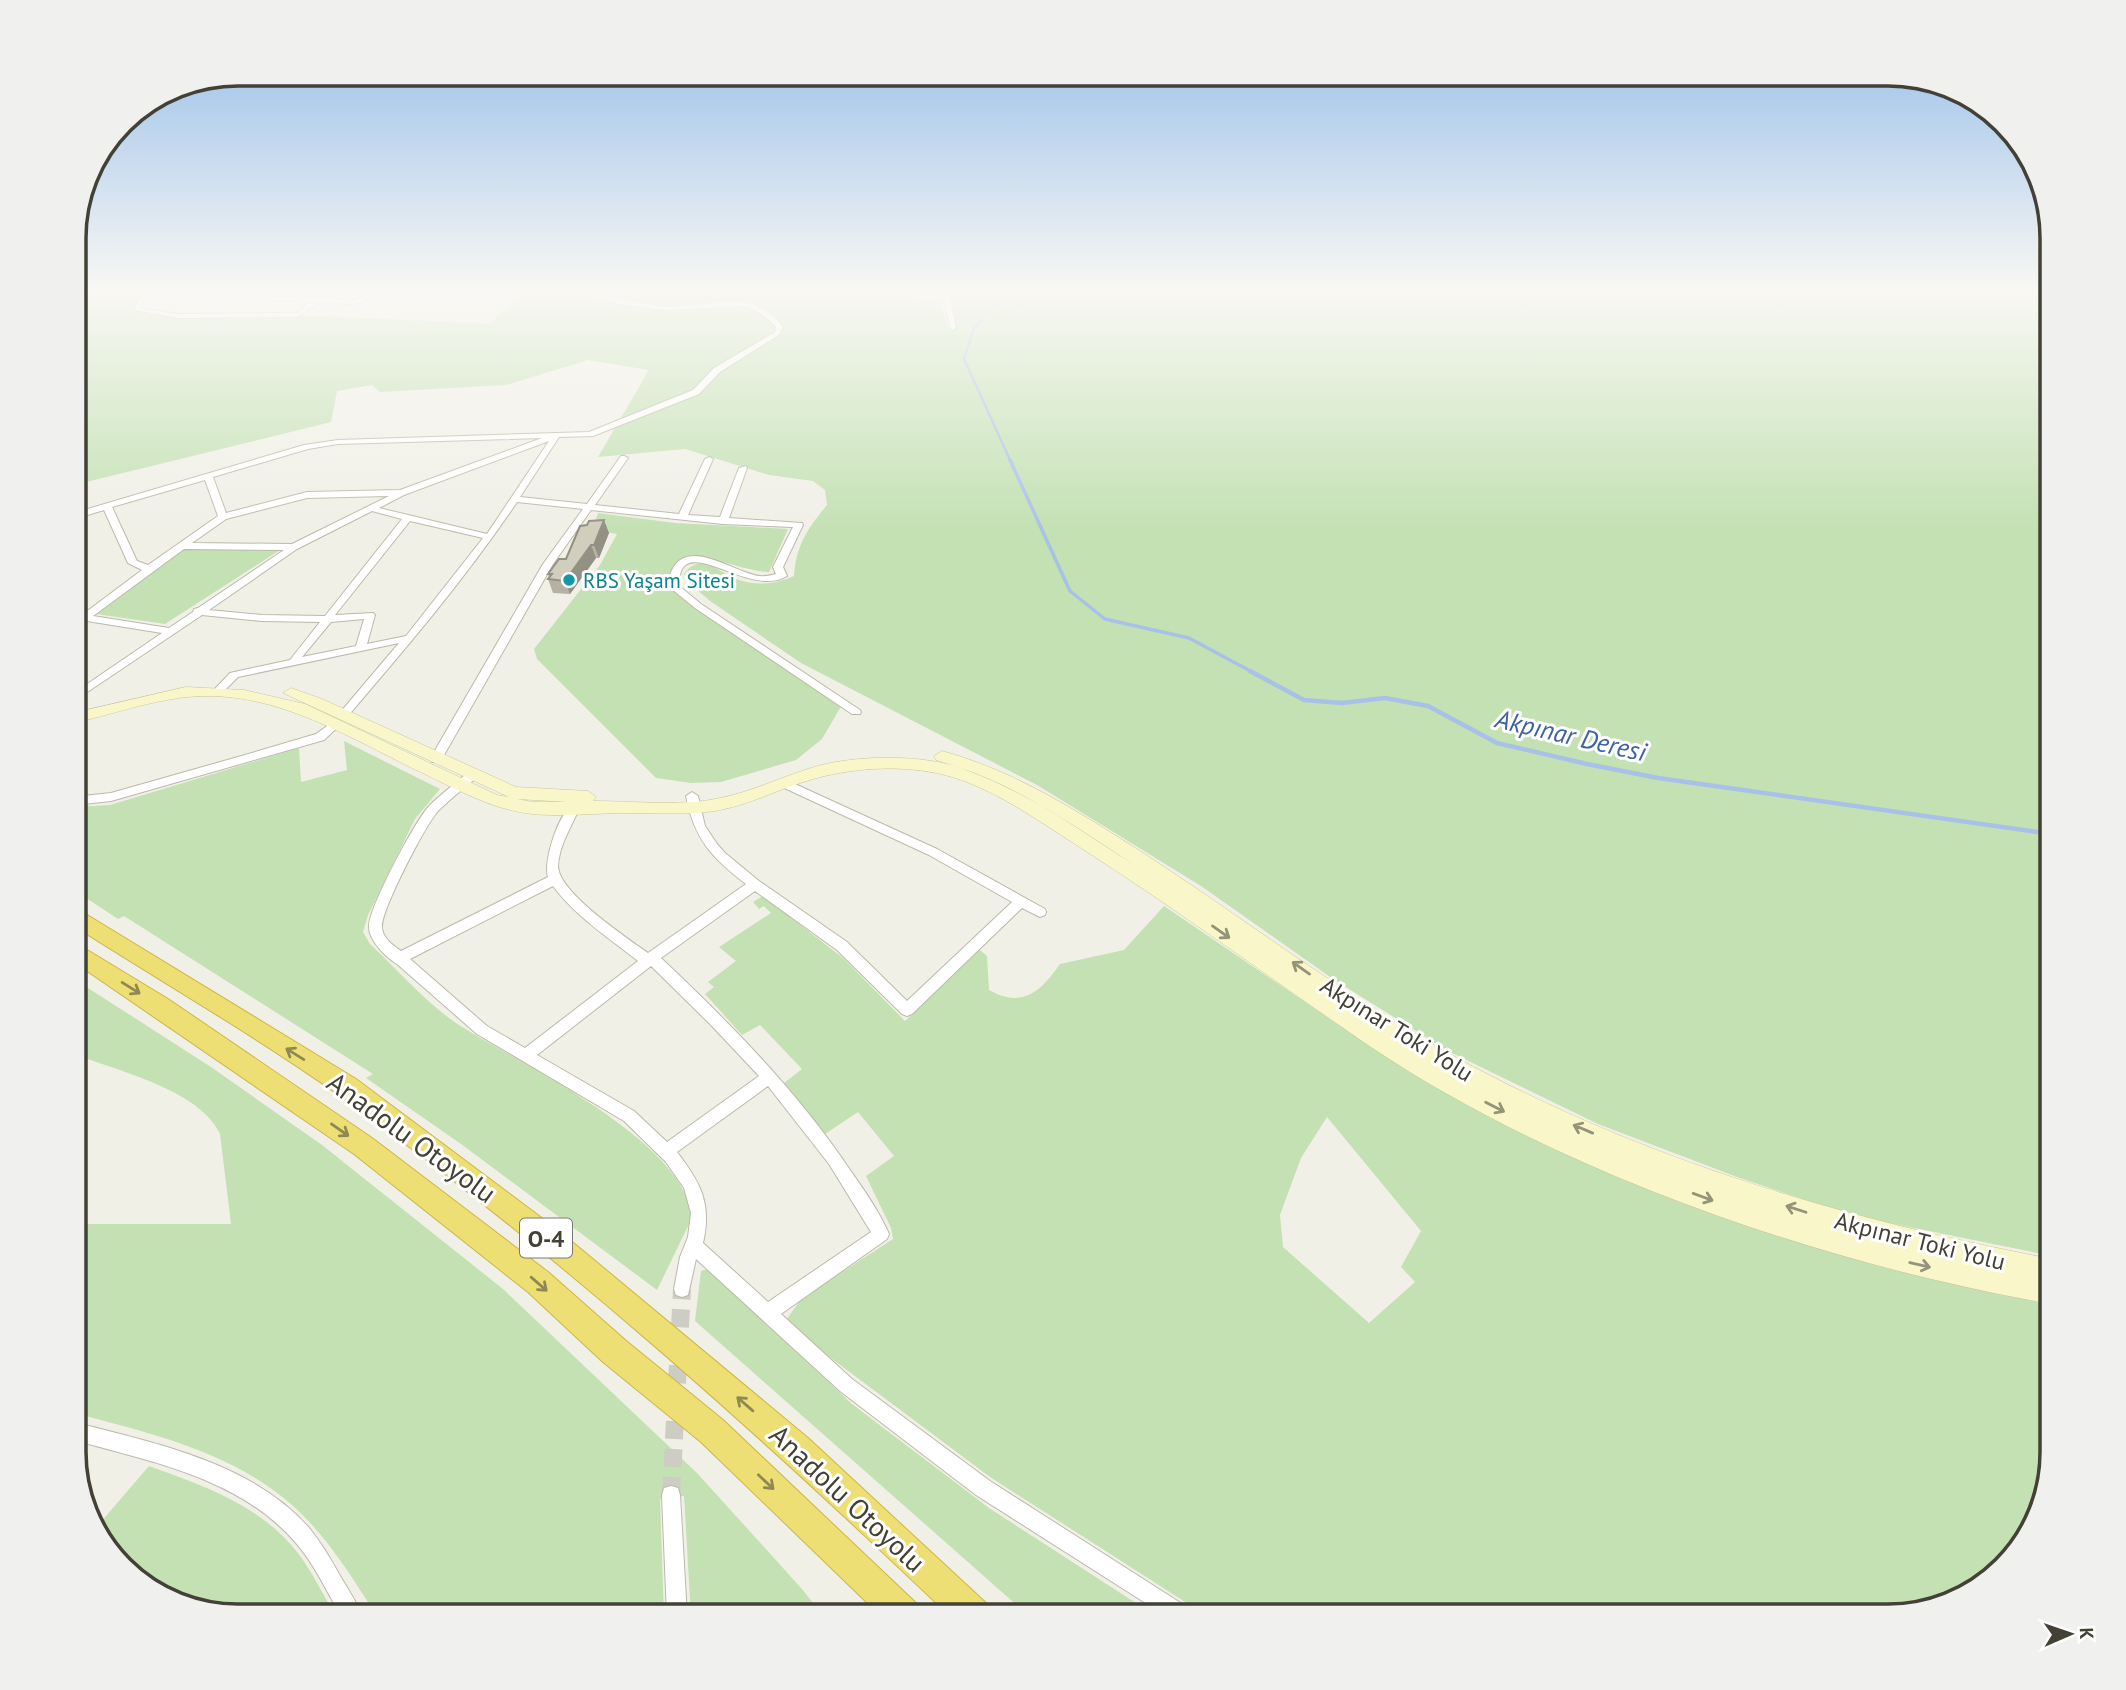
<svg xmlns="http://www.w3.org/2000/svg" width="2126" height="1690" font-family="'PT Sans',sans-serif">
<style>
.green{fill:#c3e1b3;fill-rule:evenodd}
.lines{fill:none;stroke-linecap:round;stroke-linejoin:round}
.stream-far2{stroke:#a9c1e8;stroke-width:2.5}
.stream-far1{stroke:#a9c1e8;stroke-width:3.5}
.stream{stroke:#a9c1e8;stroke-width:4.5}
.minor-tunnel{stroke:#cecdc4;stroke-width:18;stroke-dasharray:18 10;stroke-linecap:butt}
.minor-casing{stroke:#bcb9aa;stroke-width:2}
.secondary-casing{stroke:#c9c699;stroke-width:1}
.motorway-casing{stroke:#ccb646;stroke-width:2}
.minor{fill:#fff;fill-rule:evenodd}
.secondary{fill:#f9f7c9;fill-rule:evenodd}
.motorway{fill:#eedf75;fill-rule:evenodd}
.wall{fill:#b5b1a3}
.shaded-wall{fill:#939084}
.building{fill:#d2cebd;stroke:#939084;stroke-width:2}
.oneway{stroke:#959378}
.oneway2{stroke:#908852}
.culture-dot{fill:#0f9aa8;stroke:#fff;stroke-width:2.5}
.labels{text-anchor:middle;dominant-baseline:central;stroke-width:6;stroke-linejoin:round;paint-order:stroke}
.far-culture-label{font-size:21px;fill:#0d838f;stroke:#fff;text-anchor:start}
.shield{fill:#fff;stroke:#7b7a72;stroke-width:2}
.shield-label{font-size:23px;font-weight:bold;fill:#434136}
.street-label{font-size:24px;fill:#434136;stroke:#fff}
.water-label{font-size:26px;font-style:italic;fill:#3b62a4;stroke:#fff}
.near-street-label{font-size:28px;fill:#434136;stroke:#fff}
.rim{fill:none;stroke:#434136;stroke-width:3.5}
</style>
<rect width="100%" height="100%" fill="#f1f0e7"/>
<!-- green -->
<path class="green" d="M74,294h71l-9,15 42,7h146l166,8 29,-30h418l12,37 7,-5 -6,-32h1102v962l-202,-41 -113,-38 -139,-53 -150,-73 -115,-72 -132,-93 -164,-101 -236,-122 -91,-62 -22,-19 -4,-8c17,-24 36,0 55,6 19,6 37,4 55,-4 2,-31 14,-48 33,-71l-2,-15 -12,-9 -44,-6 -84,-26 -87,8 51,-87 -61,-10 -82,25 -126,7 -8,-7 -35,6 -6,31 -257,63z
M598,513l77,10 113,6 -19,43c-31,-1 -54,-20 -86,-9l-10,22 170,118 -21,36 -26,21 -75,22 -30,1 -35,-5 -119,-119 -3,-10 66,-84 17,-31 -25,-4z
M183,550h97l-115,74 -69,-10z
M344,741l96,48 -25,30 -47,96 -5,17 7,12c28,26 55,58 86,79 61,40 230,117 236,195l-35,72 -196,-146 -95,-66 7,-4 -249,-158 -6,3 -44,-29v-83l36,-2 189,-57 2,34 46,-12z
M763,896l80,62 62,63 75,-71 7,6 2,34c34,19 52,1 71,-26l64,-14 40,-44 206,140 423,194 85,26 174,39v148l-8,53 -32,54 -51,40 -73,16h-681l-217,-139 -206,-154 18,-25 91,-59 -2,-11 -25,-52 28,-20 -36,-44 -33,22 -41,-51 18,-14 -42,-44 -18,10 -37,-41 9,-7 -6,-5 28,-21 -17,-14 52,-34 -7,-7 -5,3 -6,-7zM1327,1117l94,114 -20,36 14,15 -46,41 -86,-76 -3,-32 21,-57z
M74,979l137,88 111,78 181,144 194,184 105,116 21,27h-132l-7,-120 -24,3 4,117h-287c-25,-38 -49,-79 -84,-110 -60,-54 -143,-73 -219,-93v-189h157l-11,-90c-20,-44 -102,-63 -146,-80z
M708,1269l144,135 137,104 167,108h-127l-334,-295 6,-50z
M149,1466c58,21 117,41 154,94 12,18 22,38 33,56 -69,1 -150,9 -206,-40 -14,-12 -25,-32 -36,-46z"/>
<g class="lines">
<!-- stream-far2 -->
<path class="stream-far2" d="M1007,294l-33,34 -10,31 47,103"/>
<!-- stream-far1 -->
<path class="stream-far1" d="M1010,460l60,131 35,28 84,19 65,35"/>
<!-- stream -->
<path class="stream" d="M1250,671l54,29 38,3 43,-5 43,8 69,37 90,21 71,14 394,56"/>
<!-- minor-tunnel -->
<path class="minor-tunnel" d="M671,1495l11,-206"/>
<!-- minor casing -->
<g class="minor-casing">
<path id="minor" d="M142,294h6l-8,14 38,6 118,-1 14,-11 -61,-3 -1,-1 3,-2 67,1 37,3 18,-6h10l-28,10 -37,-1 -20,14 -120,1 -44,-8z
M395,294h21l12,3 -3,2z
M584,294c29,0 57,12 87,13 25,1 52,-10 77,-4 15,4 25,12 35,24l-3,7 -60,38 -21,22 -106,42 -34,1 -39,60 67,7 34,-48h3l4,2 -33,47 84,9 26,-55 4,-2 4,2 -25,56 32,2 19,-49 7,-2 1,2 -18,50 73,5 1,2 -20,42 4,9c-34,21 -90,-32 -105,-7 -2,4 -3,11 -4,16l23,19 159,106 1,2 -1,2h-8l-157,-106 -27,-22c1,-5 2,-12 4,-16 16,-34 64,4 88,6 5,1 11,-1 16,-2l-3,-7 20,-40 -70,-3 -132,-14 -38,54 -113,198h-8l-2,-3 113,-195 40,-55 -66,-7c-51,76 -111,146 -170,215l-4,2 -5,-4 61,-72 -161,34 -17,17 -4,1 -5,-3 18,-19 60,-13 30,-38 -58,-1 -60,-6 -128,86v-8l88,-60 -75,-12 -13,8v-8l68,-51 -14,-7 -24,-53 -30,9v-6l230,-68 34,-5 251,-8 104,-42 21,-22 61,-36 1,-5c-10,-10 -18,-17 -32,-21l-81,4 -44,-6zM542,438l-142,52 -93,2 -81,21 -13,-36 95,-28 30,-5zM549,441l-62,93 -108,-26 25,-13zM205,480l13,36 -70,49 -11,-4 -25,-54zM389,496l-97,48 -100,-1 34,-24 81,-21zM372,511l30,8 -77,97 -63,-1 -53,-5 88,-61zM410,521l73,17 -77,98 -39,8 8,-29 -2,-2 -38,2zM184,549l100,1 -86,58 -4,1 -1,3 -24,16 -76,-12zM364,619l-8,27 -54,11 29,-35z
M902,294l41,2v-2h6l7,34 -3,2 -3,-2 -6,-28 -31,-1z
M334,721l6,4 -16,15 -213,61 -37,4v-8l37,-4 134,-38 71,-21z
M471,772l6,4 -2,3c-12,10 -25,20 -37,32 -12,13 -57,99 -56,116 0,11 11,18 19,24l147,-74c-5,-16 11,-65 25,-72l6,4c-8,18 -20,37 -21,57 0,26 69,72 90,87l98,-69c-34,-26 -52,-45 -60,-88l6,-4 6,4 7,30 12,18 8,9 34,28 88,61 60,59 105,-99 -83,-47 -149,-69 -2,-3 2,-3 4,-1 153,70 108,60 1,3 -1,3 -5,2 -18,-9 -110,106 -5,2 -5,-2 -65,-64 -82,-59 -94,67c69,65 136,133 189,212 14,20 29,41 39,64l-2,5 -106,75 71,65 138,102 200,128 3,7h-27l-190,-121 -136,-104 -144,-132 -8,36 -6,2 -6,-2 -2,-6 6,-32 8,-20 3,-24 -7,-25 -18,-26 -42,-41 -147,-87 -80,-70c-10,-6 -28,-23 -28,-37 -1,-18 47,-108 61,-122 11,-11 25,-21 37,-32zM553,886c22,30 56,52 85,75l-113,87 -38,-22 -77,-67zM651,966l59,58 49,52 -92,66 -33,-31 -97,-56zM768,1086l61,78 42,68 -103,70 -65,-59c9,-39 -2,-60 -26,-91z
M74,1422c82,22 178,40 236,107 11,14 21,30 29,45 8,14 18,28 23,42h-21c-14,-24 -26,-51 -45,-73 -56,-65 -144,-81 -222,-103z
M671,1486l7,2 2,7 7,121h-20l-5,-121 2,-7z"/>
</g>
<!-- secondary casing -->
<g class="secondary-casing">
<path id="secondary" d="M186,687l58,3 61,14 192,91 12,2 -226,-104 8,-5 31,11 194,88 72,4 8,6 -3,4c35,0 90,5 122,-2 34,-6 64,-21 96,-31 41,-13 106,-14 147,-1 63,20 121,63 176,98 -62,-42 -125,-84 -198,-105l-2,-4 8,-5c73,20 135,60 198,100 85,55 166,116 252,169 202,125 428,195 660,239v45c-225,-39 -490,-129 -681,-257 -98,-67 -193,-137 -293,-201 -41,-26 -86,-59 -133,-71 -40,-10 -88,-8 -128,3 -35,9 -66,27 -102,33 -28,4 -58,2 -86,2 -32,0 -66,4 -97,1 -44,-5 -81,-28 -120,-46 -75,-37 -147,-82 -233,-70 -36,5 -70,17 -105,25v-10zM517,799l51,3h-35z"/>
</g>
<!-- motorway casing -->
<g class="motorway-casing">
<path id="motorway" d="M74,907l282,172 203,152 249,207 179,166 5,12h-42c-193,-184 -393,-364 -611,-521 -85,-60 -177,-113 -265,-169z
M74,942l94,57 204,139 176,134 77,68 98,80 194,184 5,12h-41l-180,-174 -98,-80 -75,-70 -174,-138 -280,-192z"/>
</g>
<!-- minor -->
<use href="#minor" class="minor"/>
<!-- secondary -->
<use href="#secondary" class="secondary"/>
<!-- motorway -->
<use href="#motorway" class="motorway"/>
</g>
<!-- wall -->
<path class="wall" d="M587,525l22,8 -10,25h-3l-26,36 -17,-1 -5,-14 1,-1 -1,-4 18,-15z"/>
<!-- shaded-wall -->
<path class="shaded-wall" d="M604,520l5,13 -10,25 -5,-13z
M591,545l5,13 -26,36 -5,-13z"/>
<!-- building -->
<path class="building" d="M604,520l-10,25h-3l-26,36 -17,-2 4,-5h-4l11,-15h7l14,-33 7,-1 2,-4z"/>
<!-- one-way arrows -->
<defs><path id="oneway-shaft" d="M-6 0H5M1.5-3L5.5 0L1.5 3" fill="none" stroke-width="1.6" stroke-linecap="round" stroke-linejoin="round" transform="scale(1.75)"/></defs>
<g class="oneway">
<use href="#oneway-shaft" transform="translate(1221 932) rotate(35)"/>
<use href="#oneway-shaft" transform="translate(1301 968) rotate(-145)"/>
<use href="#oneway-shaft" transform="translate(1495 1107) rotate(27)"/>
<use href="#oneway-shaft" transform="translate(1583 1129) rotate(-157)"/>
<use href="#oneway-shaft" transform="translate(1703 1197) rotate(20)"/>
<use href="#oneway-shaft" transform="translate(1796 1209) rotate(-162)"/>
<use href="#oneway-shaft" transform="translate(1920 1265) rotate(13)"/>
</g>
<g class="oneway2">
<use href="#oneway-shaft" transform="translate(131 988) rotate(32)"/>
<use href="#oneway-shaft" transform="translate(295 1054) rotate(-148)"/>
<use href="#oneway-shaft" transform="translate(340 1130) rotate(35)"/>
<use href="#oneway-shaft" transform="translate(539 1284) rotate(41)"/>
<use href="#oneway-shaft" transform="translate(745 1404) rotate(-139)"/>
<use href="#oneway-shaft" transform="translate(766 1482) rotate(43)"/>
</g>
<!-- sky -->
<linearGradient id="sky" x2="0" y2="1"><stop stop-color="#8fb9e8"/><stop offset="0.55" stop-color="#f9f8f4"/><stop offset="1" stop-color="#f9f8f4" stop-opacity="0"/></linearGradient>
<rect width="2126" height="531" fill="url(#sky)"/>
<!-- markers -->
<circle class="culture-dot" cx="569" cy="580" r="7"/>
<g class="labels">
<!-- far-culture labels -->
<g class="far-culture-label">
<text x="583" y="580">RBS Yaşam Sitesi</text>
</g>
<!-- shield labels -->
<rect class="shield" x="520" y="1218.5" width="52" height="39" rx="5"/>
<g class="shield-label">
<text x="546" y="1238">O-4</text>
</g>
<!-- street labels -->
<g class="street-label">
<text transform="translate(1397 1029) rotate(32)">Akpınar Toki Yolu</text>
<text transform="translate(1920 1241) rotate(14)">Akpınar Toki Yolu</text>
</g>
<!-- water labels -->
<g class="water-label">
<text transform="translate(1571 735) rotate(13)">Akpınar Deresi</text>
</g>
<!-- near-street labels -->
<g class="near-street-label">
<text transform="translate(412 1137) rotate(36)">Anadolu Otoyolu</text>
<text transform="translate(848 1498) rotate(43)">Anadolu Otoyolu</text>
</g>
</g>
<!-- crop -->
<path d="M0 0H2126V1690H0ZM238 86H1888A152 152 0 0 1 2040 238V1452A152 152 0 0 1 1888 1604H238A152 152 0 0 1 86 1452V238A152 152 0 0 1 238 86Z" fill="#f0f0ef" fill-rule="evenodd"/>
<path class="rim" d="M238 86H1888A152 152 0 0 1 2040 238V1452A152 152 0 0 1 1888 1604H238A152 152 0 0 1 86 1452V238A152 152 0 0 1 238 86Z"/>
<!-- north arrow -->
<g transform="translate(2070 1634) rotate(88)" stroke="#ffffff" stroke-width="5" paint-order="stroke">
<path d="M0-5L12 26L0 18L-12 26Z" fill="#434136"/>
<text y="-10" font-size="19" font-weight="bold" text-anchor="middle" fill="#434136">K</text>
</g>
</svg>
